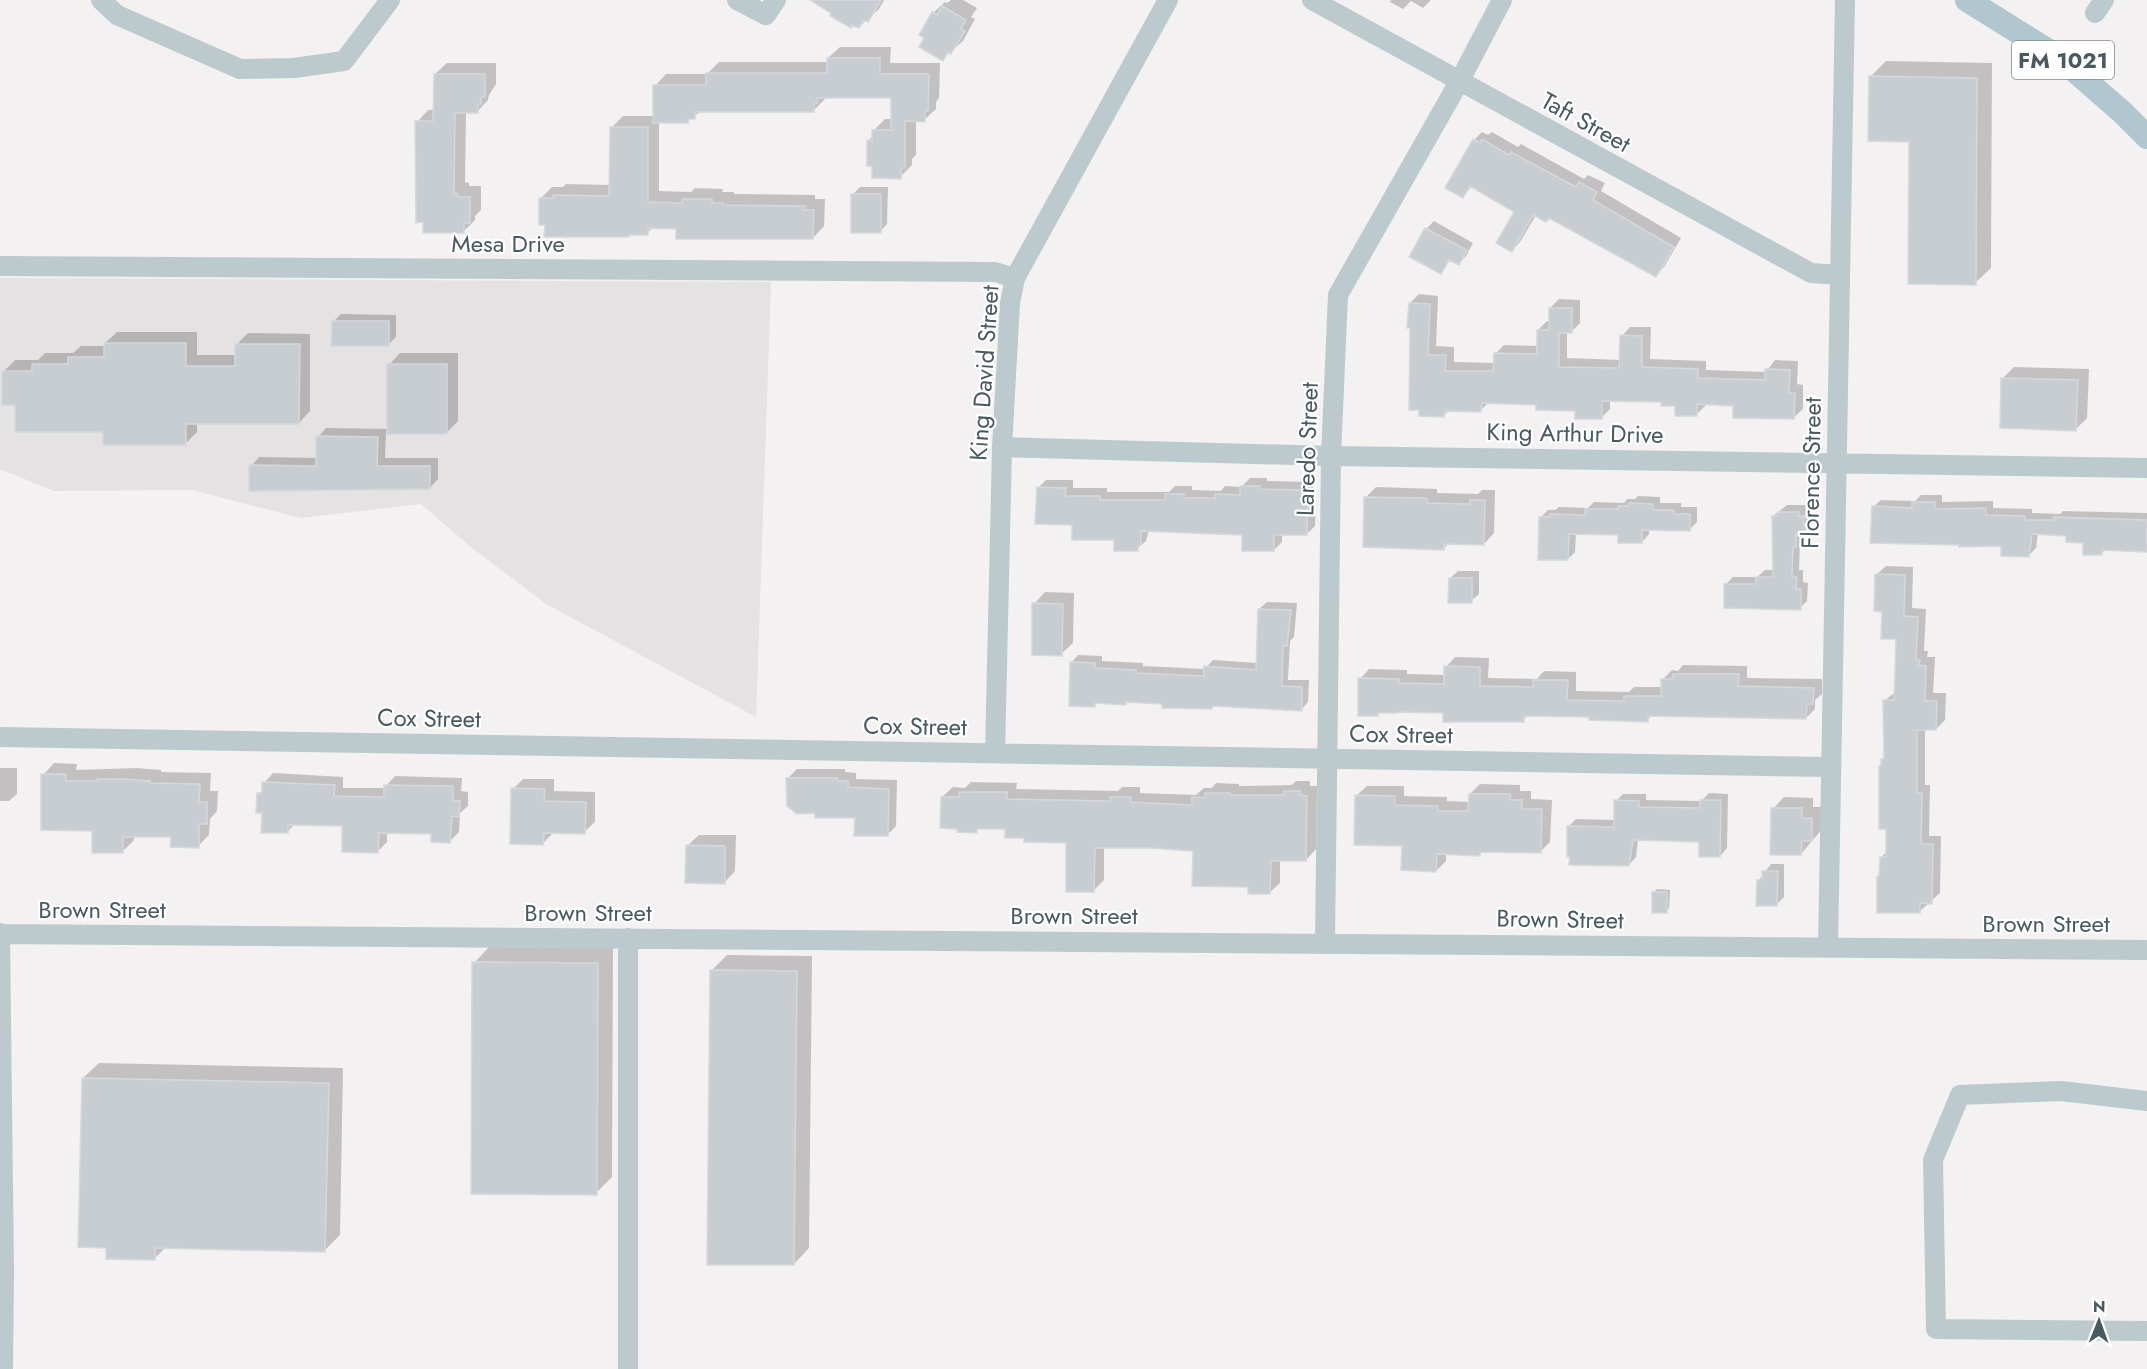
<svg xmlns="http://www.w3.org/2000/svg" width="2147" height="1369" font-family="Jost,sans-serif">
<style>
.education{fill:#e4e2e3}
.shadow{fill:#0003}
.building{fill:#c7cdd0;stroke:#d5d8dc;stroke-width:1.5}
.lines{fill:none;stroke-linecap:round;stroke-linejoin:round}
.minor{stroke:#bcc9cd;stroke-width:20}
.major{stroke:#b0c7cf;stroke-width:24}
.labels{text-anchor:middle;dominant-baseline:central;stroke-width:4.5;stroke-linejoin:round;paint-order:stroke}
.shield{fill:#fff;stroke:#7f8b8f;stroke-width:1.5}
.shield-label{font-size:22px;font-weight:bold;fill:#48595f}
.street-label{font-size:24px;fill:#48595f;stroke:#fff}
</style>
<rect width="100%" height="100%" fill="#f3f1f1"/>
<!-- education -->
<path class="education" d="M0,278l771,4 -15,435 -210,-113 -75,-57 -50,-43 -120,14 -109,-28 -138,1 -54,-22z"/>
<!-- shadow -->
<path class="shadow" d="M831,0h53l-5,9 -20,18z
M951,0h12l14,8 -6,9 4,2 -12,22 -21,18 -16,-22 7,-24 12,-11 2,1z
M1391,0h40l-8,8 -12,-7 -8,8 -13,-7z
M840,47h51l-1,16h50l-1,35 -3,4v7l-12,11h-8v35l-4,4v6l-12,12 -26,-12 -6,-24 6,-6v-5l11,-11h7v-23h-67v3l-11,11 -113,1 -14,11h-28v69l32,1 4,-4 28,1 -1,3h12v2l81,1v4h10l-1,27 -11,12 -159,-11 -7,6h-16l-3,3 -82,-12 -6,-25 12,-12h11l3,-3 45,1 1,-58 11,-11h32v-30l11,-12h41l12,-12h109v-4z
M1886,61l106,2 -1,205 -16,15 -64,-142 -40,-65z
M447,63h49v21l-7,11 -1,5 -11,12h-11l-1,70 4,1v3h12v24l-6,6v4l-12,12 -46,-110 11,-12h7v-36z
M1482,132l6,3 4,-3 26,15 3,-3 63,35 4,-4 17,8 -4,8 80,47 -17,29 -8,8 -106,-58 -14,-2 -16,27 -8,9 4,-40 -44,-25 -9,10 11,-56z
M860,187h28l-1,37 -7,8 -27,-38z
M1434,221l39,22 -7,13 -7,7 -8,-4 -10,13 -15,-43z
M1419,294l19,2 -2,50 18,1v15l41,1v-9l9,-9 34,1v-16l9,-9h3v-13l9,-9 21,1v23l-9,9h-4v26l54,2 1,-24 8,-9h21l-1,32 56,2v9l60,2 9,-12 23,1 -1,23 6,1v24l-9,8 -59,-13 -30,-1v3l-9,9 -19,-10 -14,-4 -53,-2v10l-9,9 -24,-8 -39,-6 -49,-2 -8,8h-31l-6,5 -34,-112z
M341,314l55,1v22l-8,8 -55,-23z
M117,332h80v23h39v-10l12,-12 62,1v77l-11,12h-102v9l-12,12 -81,-14 -88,-26 -13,-32 12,-12h23l7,-7h28l8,-7h24v-3z
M400,353h58v68l-12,12 -60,-1 -1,26h53v21l-8,9 -179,-22 8,-9 59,1v-21l8,-9 62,1 1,-64z
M2014,367l75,2 -2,49 -11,11 -73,-51z
M1250,478h17v3l46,1v6h3l-1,38 -8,8 -25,-1v9l-8,8 -31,-16 -94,-4 -3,11 -9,8 -22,-11 -41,-14 -36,-36 8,-8h27v8h34v4h62l6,-6h17v4l29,1 4,-5 16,1z
M1376,487l61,2v4l41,1 4,-4h13l-1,43 -10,11 -35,-1 -6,6 -77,-52z
M1921,495h21v7l51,-1v7l39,1v4l28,1 3,-3 84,2v37l-41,-1 -5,5 -17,-12 -17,-8 -29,-1 -2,15 -7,7 -26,-11 -130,-37 8,-7 34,1z
M1638,496l22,1v6h21v4h16v15l-8,8 -40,-1v5l-7,8 -23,-9 -43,-1 -1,20 -7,7 -28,-41 8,-8h7l4,-3 29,1 6,-6 30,1 3,-4h8z
M1787,505h19l-1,4 6,1v15l-8,8v5l-3,3 -1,29h4v12l5,1 -1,18 -7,7 -74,-24 7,-7h24l8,-7h9l-1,-54z
M1886,566l27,1 -1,41 14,1 -2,42h4l-1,6h8l-2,36h13l-1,27 -9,9h-11v56h5l-1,51h12l-1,57 -21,19 -40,-36 2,-2v-16l6,-7 -4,-86v-5l3,-3 -1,-57 11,-8 1,-54 -13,-28 -7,-36z
M1458,571h21v23l-8,7 -21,-23z
M1045,592l29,1 -1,50 -12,11 -27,-50z
M1267,602l30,1 -3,34 -4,4 -2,39h21l-1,22 -7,8 -87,-6 -3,3 -84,-6 -2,2 -28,-1 -3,3 -23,-42 7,-8 24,1v5l41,2v3l62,3 8,-9 44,3 2,-54z
M1455,657l34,1 -1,20 49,1 7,-8 32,1v19l53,1 5,-5h28v-7l10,-10 6,1 5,-6 64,1v12l75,1v15l-7,6v9l-9,9 -153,-4 -6,6 -56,-4 -62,-2 -6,6 -78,-9 -64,1 -4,3 -17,-36 9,-10 38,1v4l39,1v-8z
M54,763l23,1 -1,6 60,-2 25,2v2l50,1 -1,18h8l-1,20 -7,8 -1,16 -11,11 -26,-11h-38v5l-11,11 -30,-22 -50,-54z
M0,768h17v26l-8,7h-9z
M797,769h48v3l11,1v6l41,1 -1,46 -9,9 -31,-18 -40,-5 -28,-34z
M273,773l70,4v11h43v-2l9,-10 67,2 -1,13 7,1v14l-8,7 -1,19 -9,9 -17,-9 -46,-1v11l-9,9 -34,-26 -49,-1 -8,8 -24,-21 -5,-17 6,-5v-6z
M523,779h31v12l41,1v30l-11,10 -31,1 -10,10 -30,-54z
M1296,781h14v5h7l-1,63 -10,11 -26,-1v24l-11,10 -19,-8 -56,-35 -43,-3 -47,-1v34l-10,10 -26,-49 -43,-4 -18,-9 -27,-1 -4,4 -34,-34 11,-10 12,1 6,-6 46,1 -1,6 102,2 4,-4h18v6l56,2 8,-7h8l4,-5 23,1v2l53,-1z
M1480,784l40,1v6h11v8l21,1 -2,42 -10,10 -57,-1 -4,3 -33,-1v8l-10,10 -32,-26 -47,-50 10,-9h37v10l43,1v4l23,1v-8z
M1709,793l19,1 -1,54 -7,8 -19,-15 -63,-2 -2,18 -7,8 -60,-39 7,-7 40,1v-19l7,-7h23v6l55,1z
M1784,797l29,1v9h10v21l-22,26 -28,-45z
M699,835h37l-1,36 -11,12 -37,-37z
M1771,864h13v33l-7,7 -19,-23z
M1657,889l13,1 -1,18 -3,4 -13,-19z
M489,947l124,1 -1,229 -16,16 -122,-230z
M727,955l85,1 -3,292 -15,16 -83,-293z
M99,1063l244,5 -3,167 -16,16 -158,-4 -12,12 -46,-13 -25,-168z"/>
<!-- building -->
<path class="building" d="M810,0h71l-13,22 -4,-2 -5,8 -7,-3 -1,3 -21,-12 1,-3z
M942,6l24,14 -5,9 4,2 -14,23 -3,-2 -5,9 -24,-14 5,-9 -5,-3 13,-23 5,3z
M827,58h53v16h49l-1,37h-3v11l-20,-1v47h-4v11l-29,-1v-12h-5v-26l5,1v-11h19v-32h-74v5l-3,1v8h-119v7h-7v4h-35v-38h53v-12h121z
M434,74h51v23h-4v7h-3v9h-23l-1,80 4,1v3h12v26h-6v10h-41v-11l-7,1 -1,-102h18z
M1869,76l108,2 -1,207 -68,-1 1,-142 -41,-1z
M610,127h38v75l34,1v-4h30v4h11v2l82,1v4h9l-1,29h-137v-10l-28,-1v7h-19v2h-85l1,-12h-6v-27h14v-3l56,1z
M1473,139l7,4 2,-4 27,16 2,-3 65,35 3,-5 18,10 -4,8 81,47 -18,30 -107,-59 -3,4 -13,-7 -21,37 -16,-9 18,-31 -44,-26 -7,12 -18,-10z
M851,194h30v39h-30z
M1425,228l42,22 -8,15 -10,-5 -8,14 -32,-17z
M1409,303l21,1 -2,51h18l-1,16h48l1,-18 43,1v-24h12v-22h23v25h-13v34l60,1 1,-33 22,1v31l56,2v9l67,2v-11l25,1 -1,23h6l-1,26 -61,-1v-12l-36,-2v12h-22v-10h-14v-4l-59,-1v18h-27v-8l-39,-1v-5l-54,-2 -1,9 -36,-1 -1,6 -25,-1v-6h-10l1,-82h-3z
M332,321h57v25h-58z
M104,343h82v23h49v-22h65l-1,80h-113v21h-83v-13h-88v-27h-13v-34h30v-7h36v-7h36z
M387,364h60v70h-60z
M2001,378l77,2 -2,51 -76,-3z
M316,436l62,1 -1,29h53v23l-181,2v-26l67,1z
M1240,486h20v3l45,1v6h3l-1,39h-33v16h-32v-16l-101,-4v14h-3v6h-24v-11h-42v-15l-37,-1 2,-37 29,1 -1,8h35v4h65v-6h19v4h31v-4l25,1z
M1364,497l63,1v5l43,1v-4h15l-1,45 -40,-1v6l-81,-3z
M1912,502h23v7l51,-1v7l39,1v4h29v-3l93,3v32l-45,-2v5h-19v-12l-17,-1v-6l-34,-2 -3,23 -28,-1v-10l-42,1v-2l-89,-2 2,-37 40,2z
M1629,503l24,1v6h21v4h16v17l-48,-1v13h-24v-8l-49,-1 -1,26h-30l1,-43h11v-3l35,1v-6h33v-3h11z
M1778,512h21v4h5v18h-8v13h-3l-1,30h5l-1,12h5v21l-77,-2v-24h32v-7h17l-1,-61h6z
M1875,574l30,1 -1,41 14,1 -2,42 4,1 -1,5 7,1 -1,35h12l-1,29h-19v63h5l-1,51h12l-1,60 -12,-1v10h-43v-37h2l1,-19h6v-28h-7v-63h2v-7h3l-1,-59h11l2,-61h-15l1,-27 -8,-1z
M1449,578h23v25h-24z
M1032,603l31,1 -1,52 -30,-1z
M1258,609l33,1 -4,36 -4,-1 -1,41 20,1v24l-90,-5v3l-50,-1v-4l-36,-2v3l-31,-2v4l-26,-1 1,-44 25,1v5l41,2v3l68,3v-10l52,4z
M1444,666l36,1v19l53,1v-7h35l-1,20 57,1v-5h37v-17h11l1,-5h66l-1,12 76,2 -1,16h-6l-1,15 -158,-3v6l-59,-2v-3l-65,-1v6h-81v-9l-45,-1v1h-20v3h-20v-38l41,1v4l45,1z
M41,774h25v7h32l-1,-2h27l26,2v2l50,1 -1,18h8v22h-8v24l-29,-1 1,-10h-48v16h-31v-22l-51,-1z
M786,778h51v3h11v6l41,2 -1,47h-34l1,-18h-40v-5l-18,1 -10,-8z
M262,782l73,3 -1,11 50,1v-12l69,1v14l7,1 -1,16 -7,-1 -2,27 -19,-1v-8l-52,-1 -1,20 -36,-1v-26l-54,-1v8h-27l1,-20h-6l1,-20 5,1z
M511,788l34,1 -1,12 42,1 -1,32 -41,-1 -1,12 -33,-1z
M1284,791h16v4l7,1 -1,65h-35l-1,33h-22v-7l-56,-1 1,-35 -42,-3h-56l-1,44h-28v-49l-42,-1v-4h-19v-9h-28v4l-20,-1v-3l-17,-1 1,-31h18v-5h48v7l103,2v-4h21v5l61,3v-8l13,1v-5h25v2h54z
M1469,794h41v6h12v9h20l-1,44 -61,-1v4l-43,-2 -1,18 -35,-2 1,-24 -48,-1 1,-50 40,1v9l43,1v5h30z
M1614,800l25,1v6l61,1v-8h21l-1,57h-21v-15l-66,-2 -4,26 -60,-1 1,-8h-3v-31l47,1z
M1771,808h31v10h10v23h-10l-1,14h-31z
M686,845l39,1v38l-40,-1z
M1762,871h16l-1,35h-21l1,-26h5z
M1652,892h15v21h-15z
M472,962l126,1 -1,232 -126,-1z
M710,970l87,1 -3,294h-87z
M82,1078l247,5 -4,169 -170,-4v12l-49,-1v-11l-28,-1z"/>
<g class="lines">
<!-- minor -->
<path class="minor" d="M101,0l16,15 123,54 54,-1 50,-7 46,-61
M737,0l29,15 10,-15
M1312,0l499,273 29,2
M2095,13l9,-13
M0,266l995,6 20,6
M1002,447l329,9 816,12
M0,737l1830,30
M995,753l7,-306 8,-144 5,-25 153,-278
M0,933l4,339 -1,97
M1,934l2146,16
M1325,942l6,-486 7,-161 121,-213 43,-82
M1828,948l17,-948
M2147,1101l-86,-10 -101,4 -27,65 3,169 211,2
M628,1369v-431"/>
<!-- major -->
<path class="major" d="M1967,0l93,58 62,54 25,25"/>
</g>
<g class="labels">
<!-- shield labels -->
<rect class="shield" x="2012" y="41" width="102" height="38" rx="4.5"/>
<g class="shield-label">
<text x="2063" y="60">FM 1021</text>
</g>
<!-- street labels -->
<g class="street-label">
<text transform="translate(1586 122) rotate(29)">Taft Street</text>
<text x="508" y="243">Mesa Drive</text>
<text transform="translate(984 373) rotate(-86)">King David Street</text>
<text transform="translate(1575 433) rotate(1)">King Arthur Drive</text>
<text transform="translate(1307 449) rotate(-88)">Laredo Street</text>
<text transform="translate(1811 473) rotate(-89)">Florence Street</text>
<text transform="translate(429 718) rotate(1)">Cox Street</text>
<text transform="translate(915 726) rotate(1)">Cox Street</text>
<text transform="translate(1401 734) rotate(1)">Cox Street</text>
<text x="102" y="909">Brown Street</text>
<text x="588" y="912">Brown Street</text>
<text x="1074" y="915">Brown Street</text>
<text transform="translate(1560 919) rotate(1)">Brown Street</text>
<text x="2046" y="923">Brown Street</text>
</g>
</g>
<!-- north arrow -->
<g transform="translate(2099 1321) rotate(1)" stroke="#ffffff" stroke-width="4.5" paint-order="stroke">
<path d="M0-4.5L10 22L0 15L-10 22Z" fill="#48595f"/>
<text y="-9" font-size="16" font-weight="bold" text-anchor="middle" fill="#48595f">N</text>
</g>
</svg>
